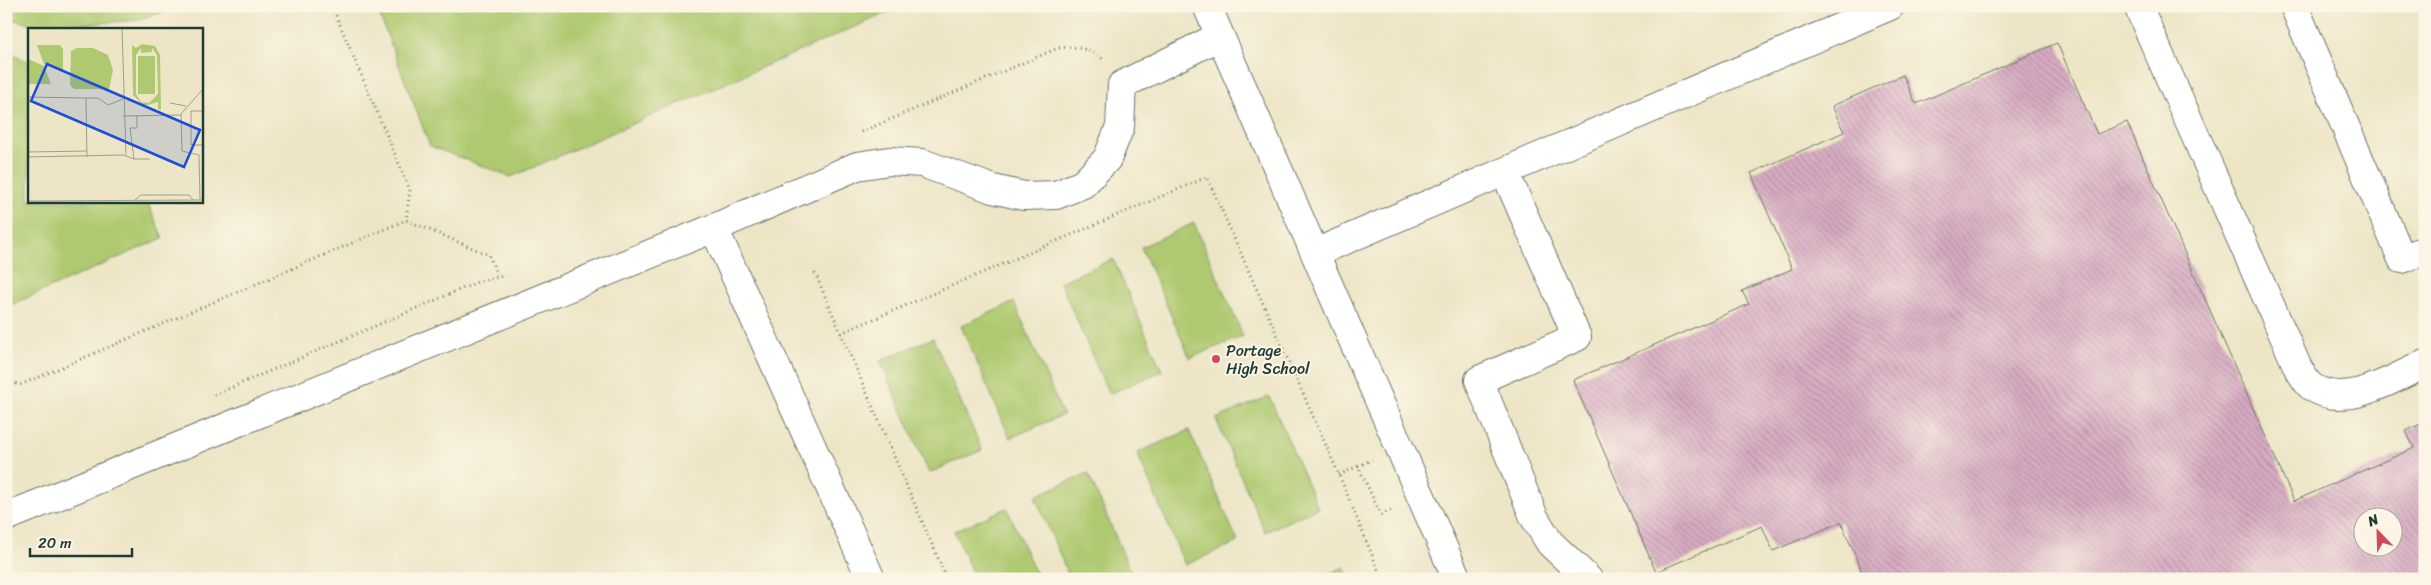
<svg xmlns="http://www.w3.org/2000/svg" width="2431" height="585" font-family="Sriracha,sans-serif">
<style>
.pitch{fill:#aec96f;stroke:#668352}
.building{fill:url(#building-back-hatch);fill-rule:evenodd}
.lines{fill:none;stroke-linecap:round;stroke-linejoin:round}
.minor-casing{stroke:#677867;stroke-width:30}
.path{stroke:#677867;stroke-width:3;stroke-dasharray:1 4;stroke-linecap:butt}
.minor{stroke:#fff;stroke-width:28}
.poi-dot{fill:#d1495b;stroke:#fcf5e5;stroke-width:2}
.labels{text-anchor:middle;dominant-baseline:central;stroke-width:4;stroke-linejoin:round;paint-order:stroke}
.poi-label{font-size:16px;fill:#1f3d34;stroke:#fcf5e5;text-anchor:start}
.inset-road{fill:none;stroke:#9ba28c;stroke-width:1}
.view{fill:#1d4ed8;fill-opacity:0.15;stroke:#1d4ed8;stroke-width:2.5}
.inset-edge{fill:none;stroke:#1f3d34;stroke-width:2.5}
</style>
<defs>
<pattern id="building-back-hatch" width="6" height="6" patternUnits="userSpaceOnUse" patternTransform="scale(1.25)"><rect width="6" height="6" fill="#d8abc2"/><path d="M-1 5l2 2M0 0l6 6M5-1l2 2" fill="none" stroke="#af8c9e"/></pattern>
</defs>
<rect width="100%" height="100%" fill="#fcf5e5"/>
<filter id="ink" filterUnits="userSpaceOnUse"><feTurbulence type="fractalNoise" baseFrequency=".02" numOctaves="2"/><feDisplacementMap in="SourceGraphic" scale="10" xChannelSelector="R" yChannelSelector="G"/><feConvolveMatrix kernelMatrix="1 2 1 2 8 2 1 2 1" color-interpolation-filters="sRGB"/></filter>
<filter id="wash" filterUnits="userSpaceOnUse"><feTurbulence type="fractalNoise" baseFrequency=".0096" numOctaves="4" result="noise"/><feDisplacementMap in="SourceGraphic" scale="20" xChannelSelector="R" yChannelSelector="G"/><feGaussianBlur stdDeviation="1.12" result="paint"/><feColorMatrix in="noise" values="0 0 0 0 0 0 0 0 0 0 0 0 0 0 0 0 0 1.4 0 .05"/><feComposite in="paint" operator="in"/></filter>
<g filter="url(#wash)">
<rect width="100%" height="100%" fill="#ede5c6"/>
<!-- pitch -->
<path class="pitch" d="M6,6h174l-39,14 -97,7 -38,-9z
M376,6h527l-392,171 -81,-31z
M6,50l23,12v139h118l16,37 -157,69z
M1194,223l49,113 -53,22 -49,-111z
M1113,259l49,112 -53,23 -49,-112z
M1014,302l49,113 -53,23 -49,-112z
M933,338l49,112 -53,23 -49,-112z
M1269,396l49,112 -53,24 -49,-113z
M1189,430l49,112 -53,23 -48,-112z
M1088,473l46,106h-64l-35,-83z
M1007,508l31,71h-63l-21,-48z
M1344,567l5,12h-33z"/>
<g id="blocks">
<!-- building -->
<path class="building" d="M2057,43l40,91 30,-12 167,379 120,-53 -8,-17 19,-9v157h-560l-24,-57 -68,29 -11,-25 -106,46 -83,-192 176,-76 -7,-13 50,-22 -41,-96 93,-41 -12,-26 71,-31 13,29zM2364,518h30v30h-30z"/>
</g>
</g>
<g filter="url(#ink)">
<use href="#blocks" fill-opacity="0" stroke="#677867" stroke-width="1"/>
<g class="lines">
<!-- minor casing -->
<g class="minor-casing">
<path id="minor" d="M1207,6l250,573
M2138,6l160,362c4,6 8,15 14,19 34,23 81,-9 113,-23
M2294,6l108,253 23,-9
M1505,172l72,165 -98,43 55,137 16,26 38,36
M1315,253l575,-247
M6,517l708,-289
M871,579l-157,-351 143,-62 32,-5 33,2 71,26 31,7 32,-1 27,-11 24,-25 13,-32 2,-42 98,-49"/>
</g>
<!-- path -->
<path class="path" d="M332,6l78,184 -4,30
M861,132l197,-84c19,-2 31,0 46,12
M815,273l132,306
M841,333l366,-156 132,298 43,104
M6,381l14,4 386,-165 83,35 9,22
M214,395l266,-114 29,-6
M1358,466l14,-6
M1339,475l19,-9 23,49 12,-6"/>
<!-- minor -->
<use href="#minor" class="minor"/>
</g>
</g>
<!-- markers -->
<circle class="poi-dot" cx="1216" cy="359" r="5"/>
<g class="labels">
<!-- poi labels -->
<g class="poi-label">
<text x="1226" y="350">Portage<tspan x="1226" dy="18">High School</tspan></text>
</g>
</g>
<!-- overview -->
<g transform="translate(28 28)">
<rect width="175" height="175" fill="#ede5c6"/>
<path d="M114,16l13,2 5,9 1,54 -3,1v-8l-14,4 -11,-11 -1,-50 4,3zM113,20v5l11,-1v-4l5,7 1,39 -9,9 -8,-1 -5,-8v-39zM9,17h23l3,4v21l-19,-6zM49,20h16l15,7 5,15 -4,19h-35l-4,-4 1,-34zM110,28h17v38h-17zM0,31l16,7 7,18h-23z" fill="#aec96f" fill-rule="evenodd"/>
<path class="inset-road" d="M94,0l4,127M0,69l58,1M142,75l16,3M175,83h-12v34h12M95,88l58,-1M109,88v12h-7l4,31h16M0,124l59,-1M0,129l95,-2 11,4M59,129l-1,-59h12l10,7 15,-6M107,172l6,-5h48l4,5M172,172l-1,-45 -17,-4 -1,-37 22,-25M0,173l175,-1"/>
<path class="view" d="M19,36l153,66 -16,37 -153,-66z"/>
<rect width="175" height="175" class="inset-edge"/>
</g>
<!-- margin -->
<rect width="2431" height="585" fill="none" stroke="#fcf5e5" stroke-width="25"/>
<!-- north arrow -->
<g transform="translate(2378 532) rotate(337)"><circle r="24" fill="#fcf5e5" stroke="#a4ab9e"/>
<path d="M0-4L9 19L0 12L-9 19Z" fill="#d1495b"/>
<text y="-8" font-size="14" font-weight="bold" text-anchor="middle" fill="#1f3d34">N</text>
</g>
<!-- scale -->
<path d="M30 548v8h102v-8" fill="none" stroke="#1f3d34" stroke-width="2.5"/>
<text x="38" y="548" font-size="15" fill="#1f3d34" stroke="#fcf5e5" stroke-width="4" paint-order="stroke">20 m</text>
</svg>
